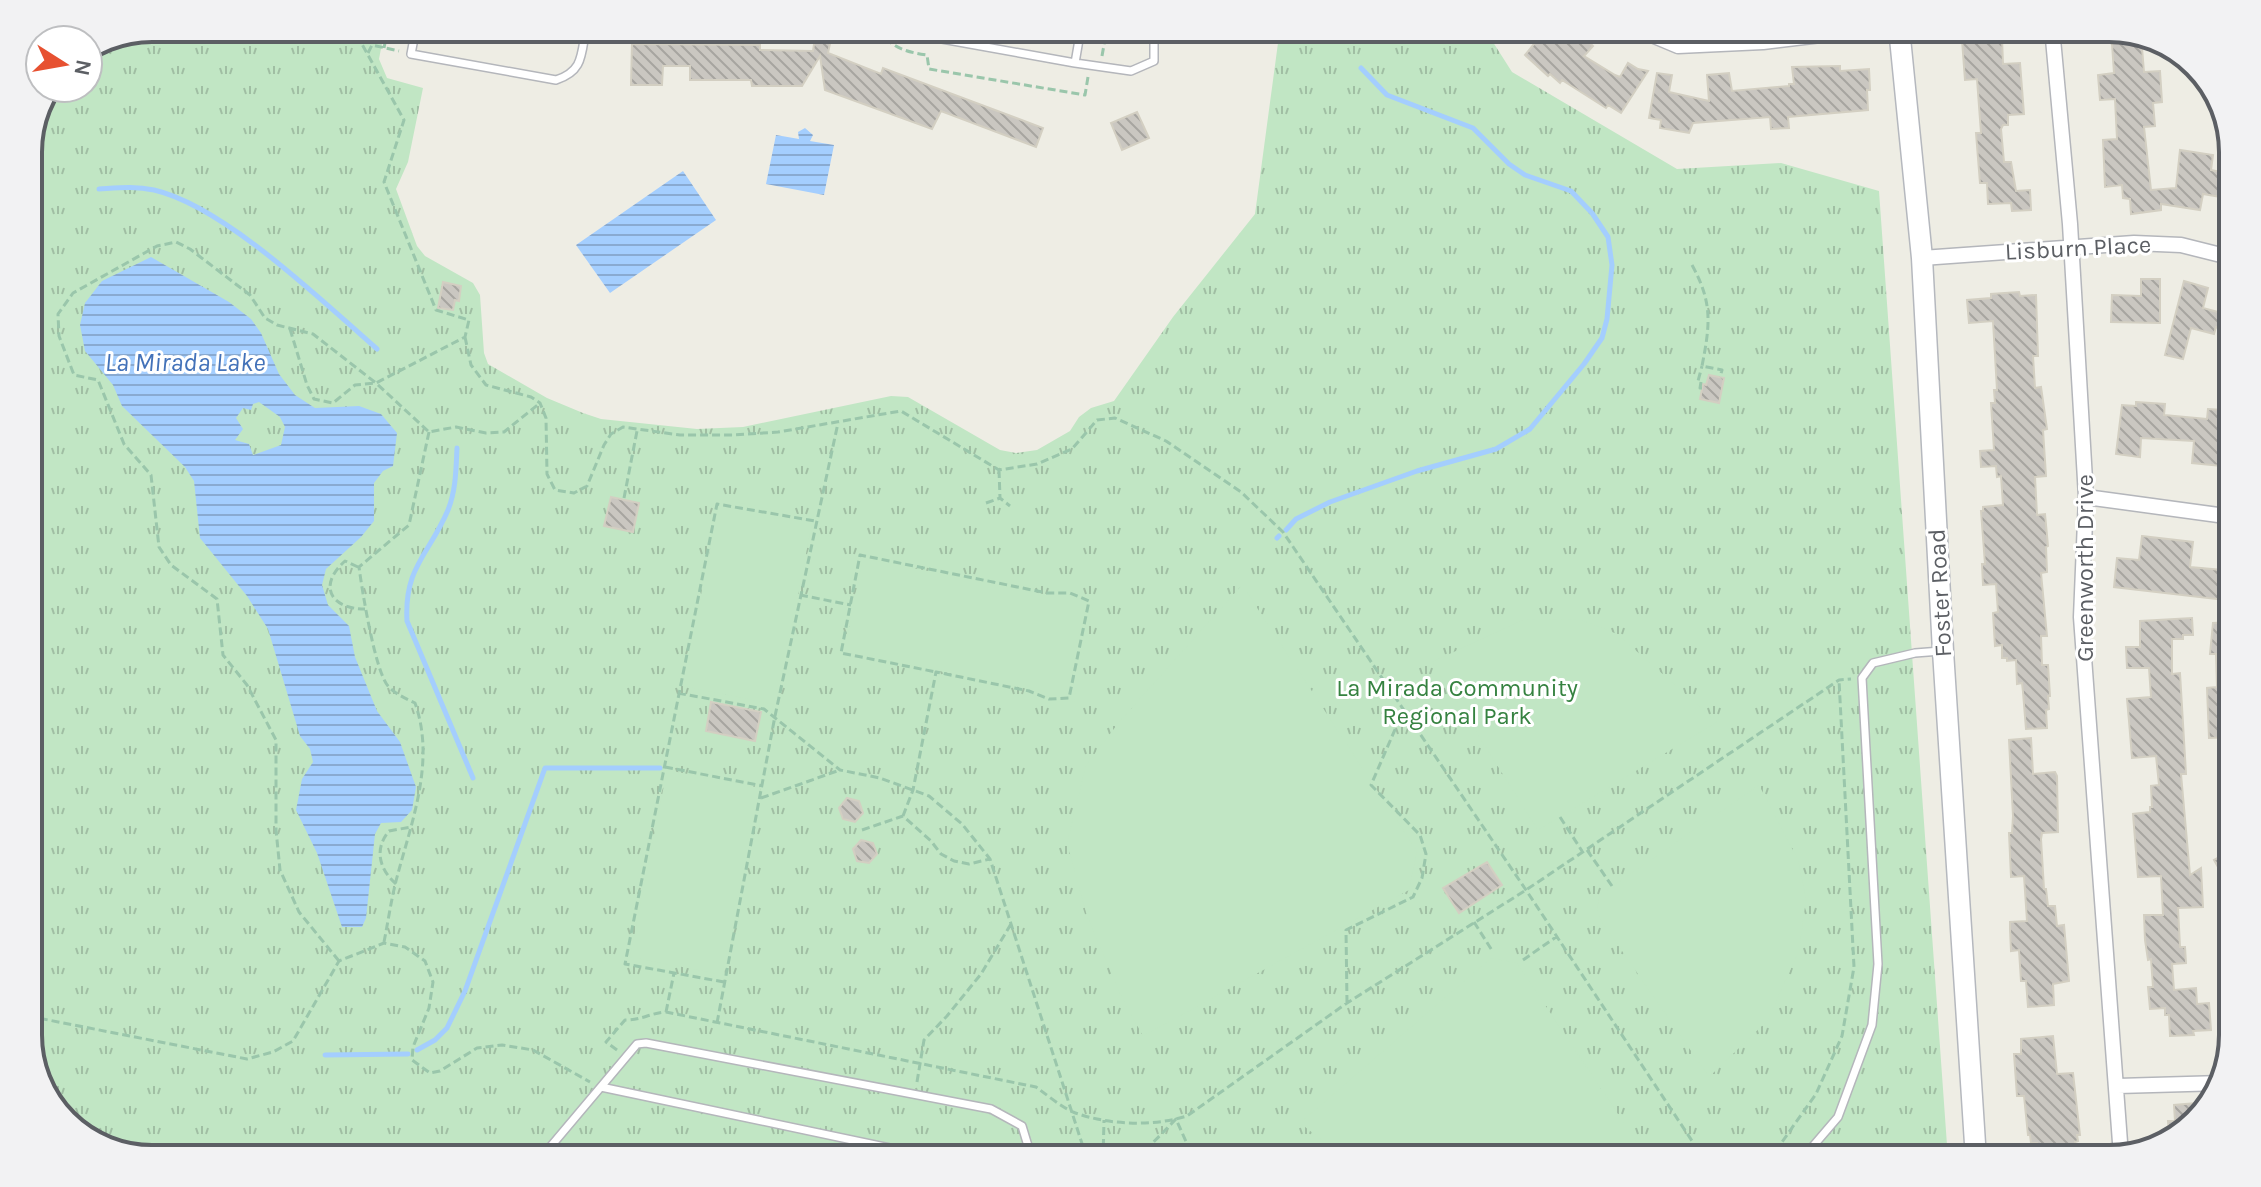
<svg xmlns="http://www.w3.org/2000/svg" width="2261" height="1187" font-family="Karla,sans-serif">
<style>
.park{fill:url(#park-tufts)}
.pitch{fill:#c1e6c4}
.water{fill:url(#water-rules);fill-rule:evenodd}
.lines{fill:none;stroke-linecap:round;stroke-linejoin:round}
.stream{stroke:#a4cefe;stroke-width:5}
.building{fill:url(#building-back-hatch);stroke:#d3cfc2;stroke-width:2}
.lane-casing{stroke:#b4b6bb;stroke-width:10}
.street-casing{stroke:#b4b6bb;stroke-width:17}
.secondary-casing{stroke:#b5b8be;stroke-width:23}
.path{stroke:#9ac6ab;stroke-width:3;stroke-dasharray:8 4;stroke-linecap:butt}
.lane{stroke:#fff;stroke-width:7}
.street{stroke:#fff;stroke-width:14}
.secondary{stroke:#fff;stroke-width:20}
.labels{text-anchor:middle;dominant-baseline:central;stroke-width:6;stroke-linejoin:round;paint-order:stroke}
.street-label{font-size:24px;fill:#5c5f64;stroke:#fff}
.park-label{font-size:24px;fill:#358240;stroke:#fff}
.water-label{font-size:26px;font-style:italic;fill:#4372b9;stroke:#fff}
.rim{fill:none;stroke:#5c5f64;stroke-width:4}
</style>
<defs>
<pattern id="park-tufts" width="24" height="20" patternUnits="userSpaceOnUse" patternTransform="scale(2)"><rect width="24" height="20" fill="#c1e6c4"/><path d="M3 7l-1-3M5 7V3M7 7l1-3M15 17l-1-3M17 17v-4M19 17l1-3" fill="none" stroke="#a0bea3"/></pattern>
<pattern id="water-rules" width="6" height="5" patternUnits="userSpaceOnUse" patternTransform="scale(2)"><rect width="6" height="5" fill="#a4cefe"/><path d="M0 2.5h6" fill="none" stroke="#89aad1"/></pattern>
<pattern id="building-back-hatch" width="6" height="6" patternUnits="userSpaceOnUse" patternTransform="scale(2)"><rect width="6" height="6" fill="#cac7c1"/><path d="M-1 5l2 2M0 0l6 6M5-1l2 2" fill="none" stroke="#a7a5a0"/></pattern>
</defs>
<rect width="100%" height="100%" fill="#eeede4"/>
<!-- park -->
<path class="park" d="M152,28h135l15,2 1,-2h82l-6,31 8,19 36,10 -15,74 -12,27 21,57 8,10 48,27 7,12 4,58 4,11 59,34 36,15 18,6 96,10 46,-2 148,-31 17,1 92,53 16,3 21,-3 33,-19 9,-14 12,-9 23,-7 59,-84 82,-103 25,-186h204l28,44 165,97 104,-6 98,28 69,968h-1796l-55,-13 -48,-43 -21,-60v-898l26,-57h34v-33z"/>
<!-- pitch -->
<path class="pitch" d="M720,499l93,18 -36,188 -94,-19z
M863,558l185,37 1,-4 22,-1 23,10 -20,102h-26l-18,-10 -1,-3 -185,-37z
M1242,585l175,266 -8,39 -266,146 -21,-38 -35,-82 -20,-73 19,-78 34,-44z
M1579,619l38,15 100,88 -179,108 -106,-168 91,-42z
M667,770l94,18 -37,187 -94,-18z
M1759,785l39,75 8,39 -7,52 -32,70 -58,56 -109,-158 -3,-11 3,-13z
M1491,958l26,5 131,196h-302l-46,-36z"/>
<!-- water -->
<path class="water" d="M805,128l8,7 -3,6 24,4 -10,50 -58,-11 10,-49 23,4 -1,-7z
M683,171l33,49 -106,73 -34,-48z
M151,257l78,45 22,17 10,14 18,41 16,21 20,13 44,-2 22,8 16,19 -4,33 -10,5 -9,12v38l-13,16 -35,32 -4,16 6,20 21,21 6,31 22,54 23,31 16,45 -4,23 -11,12 -20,1 -6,11 -9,84 -4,9h-20l-25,-74 -21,-43 6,-31 11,-17 -3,-13 -10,-13 -32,-107 -21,-33 -47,-58 -6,-57 -9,-14 -63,-61 -9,-21 -28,-34 -5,-26 5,-22 17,-22zM259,402l21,15 5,10 -4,18 -28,10 -4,-11 -14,-4 8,-11 -7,-11 7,-10 8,2 2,-6z"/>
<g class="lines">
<!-- stream -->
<path class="stream" d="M99,189c18,-1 36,-3 55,1 70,16 168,111 223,159
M457,448c-1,21 -1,42 -9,62 -19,45 -44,57 -41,111l66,157
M1286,530l10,-11 34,-17 87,-31 79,-22 34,-20 54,-65 18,-26 5,-19 5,-54 -4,-28 -16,-24 -21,-22 -46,-16 -16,-11 -36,-36 -86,-33 -26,-27
M1277,538l2,-2
M417,1050l18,-10 12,-12 18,-37 80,-223h115
M325,1055l83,-1"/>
</g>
<!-- building -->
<path class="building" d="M1546,29l16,14 2,-3 2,2 10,-12 17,16 -9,10 31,19 5,2 8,-14 10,6 10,2 -27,42 -13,-8 -2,3 -44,-28 -2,3 -10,-9 -2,2 -23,-21z
M2111,29l30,7 3,36 16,-1 2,31 -9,1 2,23 -11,1 7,63 25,-2 4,-38 33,5 -2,15 20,4 -4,24 -24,-4 -3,16 -39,-6v6l-30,4 -1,-15 -7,-1 -1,-13 -17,2 -2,-47 14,-1 -2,-40 -15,1 -2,-25 16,-2z
M816,31l16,3 -4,19 53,21 2,-6 160,60 -7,19 -95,-36 -9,18 -107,-39 -5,-34 -18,30h-50l-1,-6h-61v-14h-27l-1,19h-31l1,-41 128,1v5l53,1z
M2002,38l1,26 17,-1 4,51 -16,1v10h-5l-2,4 3,33h7l5,29 14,-1 1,20 -19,1 -1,-8 -23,1 -1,-21h-7l-4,-50h5l-4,-54 -12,1 -3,-40z
M1840,66v5l29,-2 1,21h-3l1,20 -80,7 1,11 -18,1 -1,-12 -77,6 -4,10 -29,-5 1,-8 -12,-2 8,-45 15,2 -3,17 40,9 -2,-26 22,-2 3,18 57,-5v-2h5l-2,-17z
M1137,112l12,26 -27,12 -11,-27z
M2141,279h19v44l-49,-1 1,-27 29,1z
M2184,281l24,7 -5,20 30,8v16l-17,-5 -2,7 -23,-6 -8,31 -18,-4z
M443,282l18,4 -2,15 -4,-1 -2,10 -15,-2z
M2019,292l1,4 16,-1 2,61h-5l2,32 6,-1 6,42 -4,1 3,46 -11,1 2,38 8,-1 3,32 -2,1 1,25 -6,1 6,63h-6l1,29h6l2,31h-2l1,13 -3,1 1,18 -21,1 -3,-37 -1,-9 -5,1 -1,-24 -9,1v-3h-5v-13l-7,1 -2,-33 5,-1 -2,-28 -13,1 -1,-21h3l-4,-53h2v-4l20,-2 -2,-29 -4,1 -1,-11 -15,1 -1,-16 14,-1 -3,-47h4l-1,-13h3l-4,-69 -24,2 -2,-23 24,-2v-4z
M1709,375l15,3 -5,25 -19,-4 3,-15 3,1z
M2136,402l29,2 -1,11 43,4 1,-10 16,1 -1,10 2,1 -4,45 -29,-3 2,-22 -53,-3 -1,19 -24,-3 6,-49 14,1z
M611,497l28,6 -6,29 -29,-6z
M2142,536l51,6 -3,25 43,4v30l-119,-14 3,-29 22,2z
M2192,618l1,17h-10v4h-11v35l8,-1 6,101h-5l9,101 11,-7 2,39 -25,1 2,39h5l1,16 -14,1 2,26 22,-2 1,16 12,-1 2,27 -18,1 1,4 -24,1 -1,-21h-4v-7l-15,1 -2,-22h5l-2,-28 -3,1 -3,-20 -1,-25h19l-2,-39 -23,1 -5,-63 17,-2v-5h2l-1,-21 8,-1 -3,-29 -24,2 -3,-37 -2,-22 24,-2 -2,-29h-22l-1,-21h14v-26z
M2233,622v115l-24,1 -2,-50 10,-1 -1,-33h-6l3,-31z
M711,702l50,10 -6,29 -49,-10z
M2031,738l2,36 22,-2 2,4 1,56 -16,1 -1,6 3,50h2l2,17h7l2,20 7,-1 5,56 -16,3 1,21 -26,2 -2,-26h-5l-2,-31 -8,1 -1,-22v-7l17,-1 -3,-45 -13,1 -2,-44h3l1,-17 -4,-76z
M847,798l12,3 4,12 -8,9 -12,-3 -4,-11z
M861,840l12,3 4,11 -8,9 -12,-2 -4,-12z
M2233,850v44l-19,-34z
M1487,862l15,23 -43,28 -16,-25z
M2053,1036l4,38 16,-1 7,62h-3l1,6 -3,1 1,12 -37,4 -2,-15h-6l-1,-8h-2l-4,-39h-7l-3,-42h7v-15z
M2196,1103l1,12 -27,28 -2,-22h7l-1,-16z"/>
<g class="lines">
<!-- lane casing -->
<g class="lane-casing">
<path id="lane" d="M416,28l-5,26 145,26c28,-9 25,-26 30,-52
M899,28l4,4 172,31 6,-35
M1075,63l56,8 23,-10v-33
M601,1087l341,72
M545,1159l1,-7 91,-108 9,-1 345,66 31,17 10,33
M1802,1159l36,-42 34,-92 6,-61 -16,-286 11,-15 42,-10 26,-2"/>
</g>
<!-- street casing -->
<g class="street-casing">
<path id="street" d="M1635,28l43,18 85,-4 116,-14
M2052,28l18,196 16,273 -5,120 40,539
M1922,258l212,-15 47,2 52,13
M2086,497l147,20
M2118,1086l104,-3"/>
</g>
<!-- secondary casing -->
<g class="secondary-casing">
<path id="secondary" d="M1899,28l23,230 21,393 33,508"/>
</g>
<!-- path -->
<path class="path" d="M712,28l16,3v-3
M879,28c11,20 27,24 48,27l2,14 156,26 3,-18
M824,32l1,-4
M384,48l4,-20
M368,53l4,-8 27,6
M1102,56l5,-28
M1692,265c21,38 18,60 10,101l20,4 -2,7
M290,329l17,56 7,14 19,4 22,-18 21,-2 89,-46 4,-17 -33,-10 -52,-128 20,-62 -51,-92
M465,337l6,28 15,20 45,12 9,6 6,15 1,56 8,16 19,3 13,-7 17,-41 7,-11 12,-7 57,8h53l45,-3 123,-21 98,59 38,-6 35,-15 25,-29 18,-2 51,23 75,51 42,40 243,358 178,269
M1702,388h-2l1,-6 -3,-1 4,-15
M999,470l1,28 10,8
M624,498l13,-67
M986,503l14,-5
M358,567l-13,-6c-28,25 -14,48 20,48
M800,595l51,10
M678,693l86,16 76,61 40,8 49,18 33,28 28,35 97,300
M665,767l98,19
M761,798l79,-28
M903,816l10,-26 23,-118 93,19 20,8 20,-1 20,-97 -19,-8h-23l-187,-38 -19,98 95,19
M1560,817l22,34
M862,830l41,-14 28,25 10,13 13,7 15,3 21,-5
M1587,850l25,36
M396,884c-17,-15 -22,-35 -7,-53l22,-4
M1474,922l19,30
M384,942c4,-20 7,-41 12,-61 15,-58 40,-119 19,-178 -10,-5 -20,-9 -27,-17 -13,-15 -26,-96 -29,-119l50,-42 20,-93
M1523,960l33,-23
M339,961l-40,-49 -19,-42 -4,-40v-90l-29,-55 -24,-30 -6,-56 -46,-34 -12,-18 -8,-72 -27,-31 -26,-64 -24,-5 -15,-39 -1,-22 15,-21 84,-47 19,-4 14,7 60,46 15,23 12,7 36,9 63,49 53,49 27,-5 30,6 18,-1 36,-29
M724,982l-99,-18 92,-460 98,17
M1347,1003l-1,-73 67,-33 9,-19 4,-24 -6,-19 -49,-50 32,-74
M666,1012l8,-39
M28,1016l219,43 26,-7 20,-11 46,-80 45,-18 21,4 20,14 8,21 -4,26 -16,39 -1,13 18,13 10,-2 37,-23 25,-3 31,5 57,32
M717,1023l58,-307 63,-293
M617,1050l-11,-8 19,-22c17,0 25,-7 41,-8l370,75c11,8 24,19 37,25 34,13 79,15 114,4l160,-113 179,-113 313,-210 12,-1
M917,1082l7,-42 23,-24 34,-42 30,-50
M530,1159l3,-10
M1103,1159l1,-39
M1137,1159l39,-40 12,27v13
M1766,1159l11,-10 39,-55 26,-58 12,-69 -15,-287"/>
<!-- lane -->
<use href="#lane" class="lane"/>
<!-- street -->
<use href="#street" class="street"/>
<!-- secondary -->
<use href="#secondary" class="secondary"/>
</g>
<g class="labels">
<!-- street labels -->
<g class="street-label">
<text transform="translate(2078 248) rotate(-3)">Lisburn Place</text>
<text transform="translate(2085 568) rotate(-90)">Greenworth Drive</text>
<text transform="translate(1940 593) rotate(-93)">Foster Road</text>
</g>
<!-- park labels -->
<g class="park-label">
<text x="1457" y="688">La Mirada Community<tspan x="1457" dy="28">Regional Park</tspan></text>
</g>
<!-- water labels -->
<g class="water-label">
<text x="185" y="362">La Mirada Lake</text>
</g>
</g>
<!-- crop -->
<path d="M0 0H2261V1187H0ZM152 42H2109A110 110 0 0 1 2219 152V1035A110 110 0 0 1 2109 1145H152A110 110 0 0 1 42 1035V152A110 110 0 0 1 152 42Z" fill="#f2f2f3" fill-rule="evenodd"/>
<path class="rim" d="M152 42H2109A110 110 0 0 1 2219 152V1035A110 110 0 0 1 2109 1145H152A110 110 0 0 1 42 1035V152A110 110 0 0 1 152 42Z"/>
<!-- north arrow -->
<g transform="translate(64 64) rotate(101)"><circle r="38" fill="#ffffff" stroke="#bebfc1" stroke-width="2"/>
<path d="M0-6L14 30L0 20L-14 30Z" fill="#e75131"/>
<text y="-12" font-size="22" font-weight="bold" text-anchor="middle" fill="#5c5f64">N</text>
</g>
</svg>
